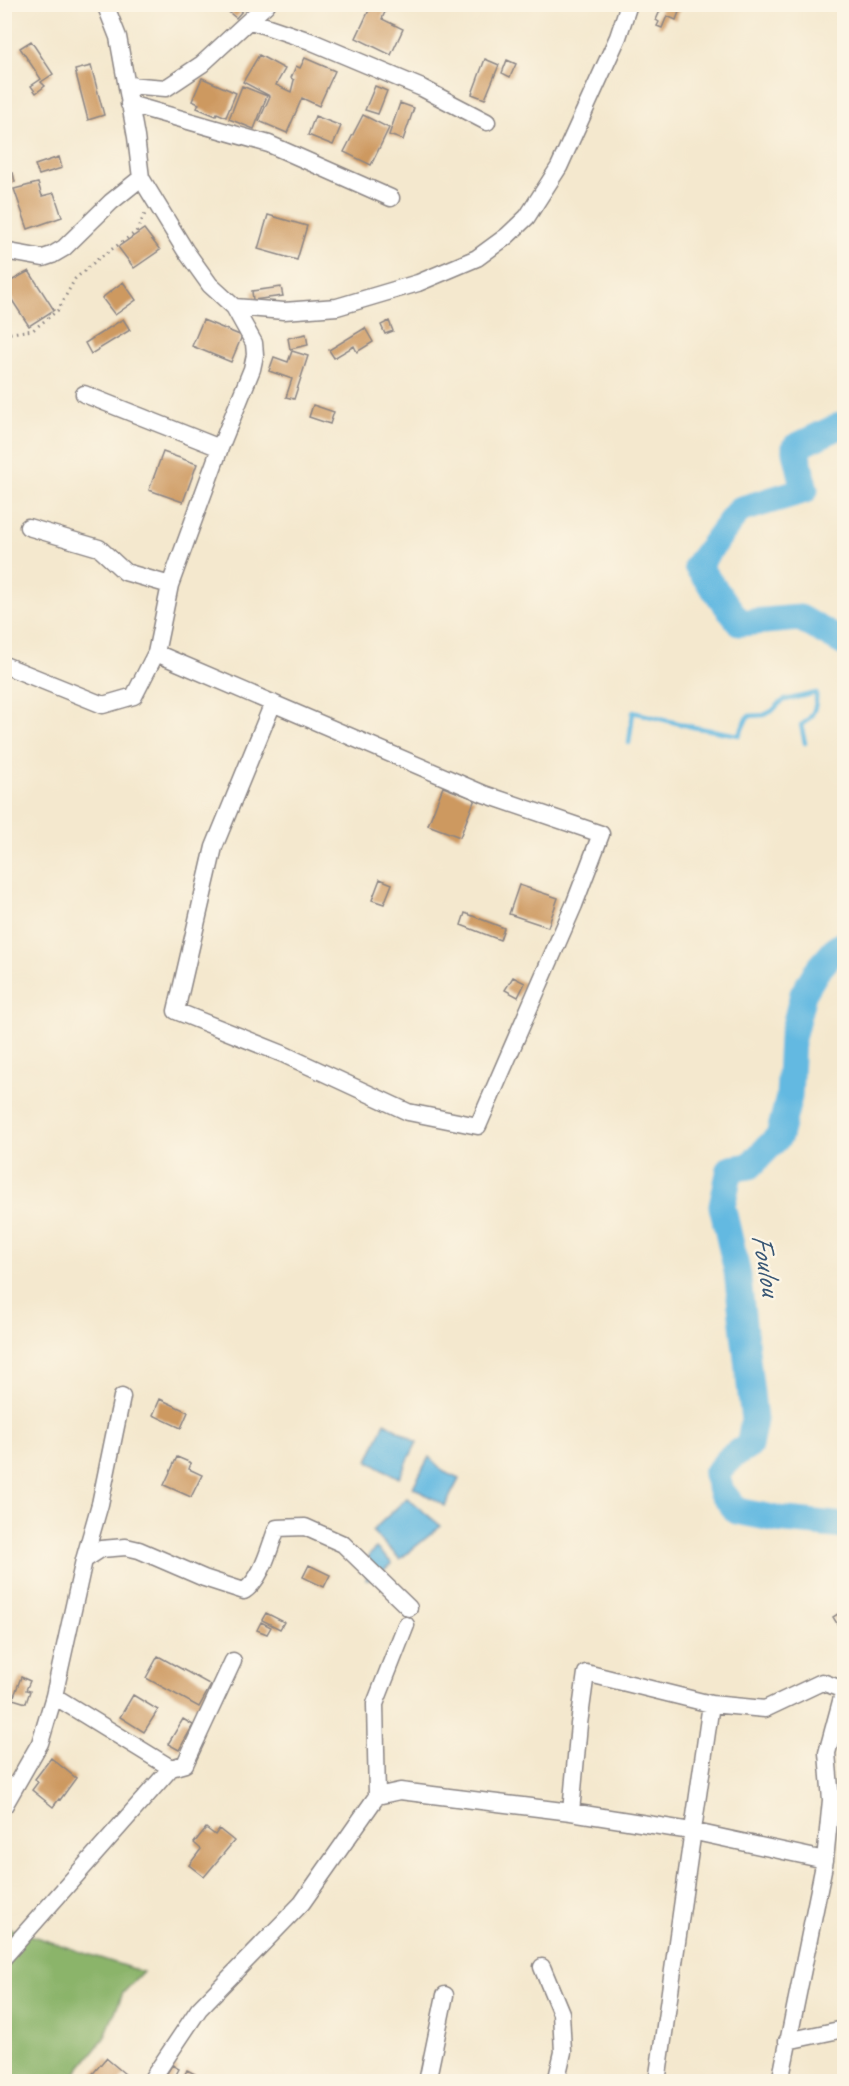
<svg xmlns="http://www.w3.org/2000/svg" width="849" height="2086" font-family="Caveat,sans-serif">
<style>
.forest{fill:#8bb46b;stroke:#566b53;stroke-width:1.5}
.water{fill:#64b9e1;stroke:#436e8e;stroke-width:1.5}
.lines{fill:none;stroke-linecap:round;stroke-linejoin:round}
.stream{stroke:#64b9e1;stroke-width:4.5}
.river{stroke:#64b9e1;stroke-width:27}
.building{fill:#cd9961}
.street-casing{stroke:#8b8584;stroke-width:19}
.path{stroke:#8b8584;stroke-width:3;stroke-dasharray:1.5 4.5;stroke-linecap:butt}
.street{stroke:#fff;stroke-width:16}
.labels{text-anchor:middle;dominant-baseline:central;stroke-width:5;stroke-linejoin:round;paint-order:stroke}
.water-label{font-size:30px;font-style:italic;fill:#395775;stroke:#fcf5e5}
</style>
<rect width="100%" height="100%" fill="#fcf5e5"/>
<filter id="ink" filterUnits="userSpaceOnUse"><feTurbulence type="fractalNoise" baseFrequency=".0167" numOctaves="2"/><feDisplacementMap in="SourceGraphic" scale="12" xChannelSelector="R" yChannelSelector="G"/><feConvolveMatrix kernelMatrix="1 2 1 2 8 2 1 2 1" color-interpolation-filters="sRGB"/></filter>
<filter id="wash" filterUnits="userSpaceOnUse"><feTurbulence type="fractalNoise" baseFrequency=".008" numOctaves="4" result="noise"/><feDisplacementMap in="SourceGraphic" scale="24" xChannelSelector="R" yChannelSelector="G"/><feGaussianBlur stdDeviation="1.35" result="paint"/><feColorMatrix in="noise" values="0 0 0 0 0 0 0 0 0 0 0 0 0 0 0 0 0 1.4 0 .05"/><feComposite in="paint" operator="in"/></filter>
<g filter="url(#wash)">
<rect width="100%" height="100%" fill="#f4e8ce"/>
<!-- forest -->
<path class="forest" d="M5,1927l138,45 -20,21 -19,45 -33,42 -3,2h-63z"/>
<!-- water -->
<path class="water" d="M385,1422l32,20 -18,36 -31,-17z
M429,1457l15,15 15,7 -14,27 -32,-19z
M407,1498l34,28 -41,33 -28,-28z
M376,1548l16,15 -20,17h-6l3,-25z"/>
<g class="lines">
<!-- stream -->
<path class="stream" d="M629,743l4,-31 60,15 46,8 9,-19 16,-1 8,-4 8,-8 5,-3 31,-7c1,13 -3,25 -15,32l4,18"/>
<!-- river -->
<path class="river" d="M844,424l-49,23 10,43 -66,20 -42,56 43,57 60,-5 44,25
M844,944l-8,5 -20,23 -13,22 -11,44 -3,59 -10,39 -29,30 -20,3 -8,37 15,65 17,149 -5,26 -18,11 -15,17 5,17 16,20 40,8 67,7"/>
</g>
<g id="blocks">
<!-- building -->
<path class="building" d="M219,4h17l7,6 -7,8z
M663,4h19l-6,16 -9,-4 -5,12 -5,-2 2,-4 -3,-2z
M371,6l14,6 -3,7 21,10 -12,26 -35,-17z
M31,41l22,33 -12,8 4,4 -9,7 -5,-7 10,-7 -21,-31z
M259,55l26,14 -9,16 15,7 3,-12 -3,-2 5,-12 4,2 5,-10 30,13 -16,35 -17,-8 -15,35 -28,-12 11,-25 -27,-14z
M485,59l14,6 -14,34 -13,-5z
M507,60l9,4 -6,13 -8,-4z
M91,66l13,49 -16,5 -13,-50z
M202,78l34,15 -10,24 -9,-4 -1,3 -19,-8 2,-4 -7,-3z
M242,86l25,10 -13,33 -25,-10z
M375,86l12,5 -9,23 -13,-4z
M400,103l14,5 -11,32 -14,-5z
M363,115l26,13 -18,37 -27,-13z
M315,116l26,10 -8,19 -25,-10z
M59,157l3,11 -23,7 -4,-10z
M13,173l2,9 -7,2 -2,-9z
M38,183l4,13 12,-3 8,24 -34,12 -14,-40z
M268,215l39,11 -10,34 -39,-11z
M144,229l16,21 -26,18 -16,-21z
M29,271l25,39 -25,16 -25,-38v-3z
M123,282l13,18 -21,15 -13,-17z
M281,287l2,9 -30,4 -1,-9z
M123,319l7,11 -39,24 -6,-11z
M203,320l39,16 -11,26 -39,-16z
M389,321l4,10 -8,3 -4,-9z
M365,328l8,14 -16,10 -3,-6 -20,12 -5,-8z
M306,334l2,11 -18,4 -2,-11z
M292,351l16,5 -14,43 -8,-2 6,-18 -23,-8 5,-14 14,5z
M313,405l21,7 -4,12 -21,-7z
M163,452l34,12 -14,38 -34,-12z
M443,787l32,12 -15,38 -32,-12z
M380,879l12,5 -8,20 -12,-4z
M519,885l39,13 -10,29 -39,-13z
M465,913l39,15 -4,12 -39,-15z
M513,977l12,6 -7,14 -13,-7z
M160,1399l28,13 -7,16 -28,-13z
M177,1457l14,6 -2,6 13,6 -11,22 -27,-12z
M309,1565l21,10 -6,12 -21,-10z
M844,1610v25l-11,-18z
M266,1613l18,9 -4,7 -18,-9z
M261,1622l10,5 -4,7 -10,-4z
M158,1656l53,29 -12,22 -53,-29z
M21,1677l9,4 -4,9 4,1 -4,12 -13,-4z
M133,1695l25,15 -14,22 -24,-15z
M183,1719l10,6 -14,25 -11,-6z
M51,1758l25,20 -16,22 -1,-1 -6,8 -21,-17 6,-8 -3,-3z
M206,1828l9,7 4,-6 15,12 -30,36 -15,-12 12,-16 -7,-6z
M106,2058l19,16 -6,8h-24l-5,-5z
M172,2065l7,4 -7,13h-6l-3,-2z
M187,2070l8,4 -4,8h-10z"/>
</g>
</g>
<g filter="url(#ink)">
<use href="#blocks" fill-opacity="0" stroke="#8b8584" stroke-width="1.5"/>
<g class="lines">
<!-- street casing -->
<g class="street-casing">
<path id="street" d="M105,4l13,33 18,100 5,41 44,72 25,35 24,22 20,36 1,12 -3,14 -32,79 -50,137 -14,68 328,141 117,40 -27,71 -96,221 -70,-14 -125,-58 -107,-43 38,-164 59,-144
M251,21l59,20 112,47 65,34
M127,85l39,3 36,-24 65,-60
M129,104l140,40 122,54
M4,251l39,7 9,-3 12,-7 47,-46 30,-24
M234,307l50,4 53,-4 81,-24 59,-25 30,-22 20,-19 32,-50 59,-130 11,-33
M84,394l136,54
M28,527l71,21 26,24 45,13
M4,665l99,40 31,-9 22,-43
M84,1560l16,-56 22,-107
M54,1696l117,72
M377,1796l23,-5 171,21 120,19 134,29
M4,1806l36,-63 14,-47 30,-136 17,-11 25,-2 13,3 65,28 40,13c19,-13 25,-43 33,-63l28,-1 38,17 66,64
M571,1812l8,-88 7,-51 125,31 54,5 57,-27 22,8
M4,1957l167,-189 14,-4 48,-103
M542,1967l19,46 2,39 -7,30
M787,2041l57,-12
M150,2082l49,-73 103,-106 75,-107 -2,-92 31,-79
M427,2082l18,-87
M657,2082l54,-378
M780,2082l45,-222 6,-60 -4,-47 17,-63"/>
</g>
<!-- path -->
<path class="path" d="M4,334l29,-4 25,-20 17,-31 23,-20 38,-27 9,-18"/>
<!-- street -->
<use href="#street" class="street"/>
</g>
</g>
<g class="labels">
<!-- water labels -->
<g class="water-label">
<text transform="translate(767 1264) rotate(80)">Foulou</text>
</g>
</g>
<!-- margin -->
<rect width="849" height="2086" fill="none" stroke="#fcf5e5" stroke-width="24"/>
</svg>
